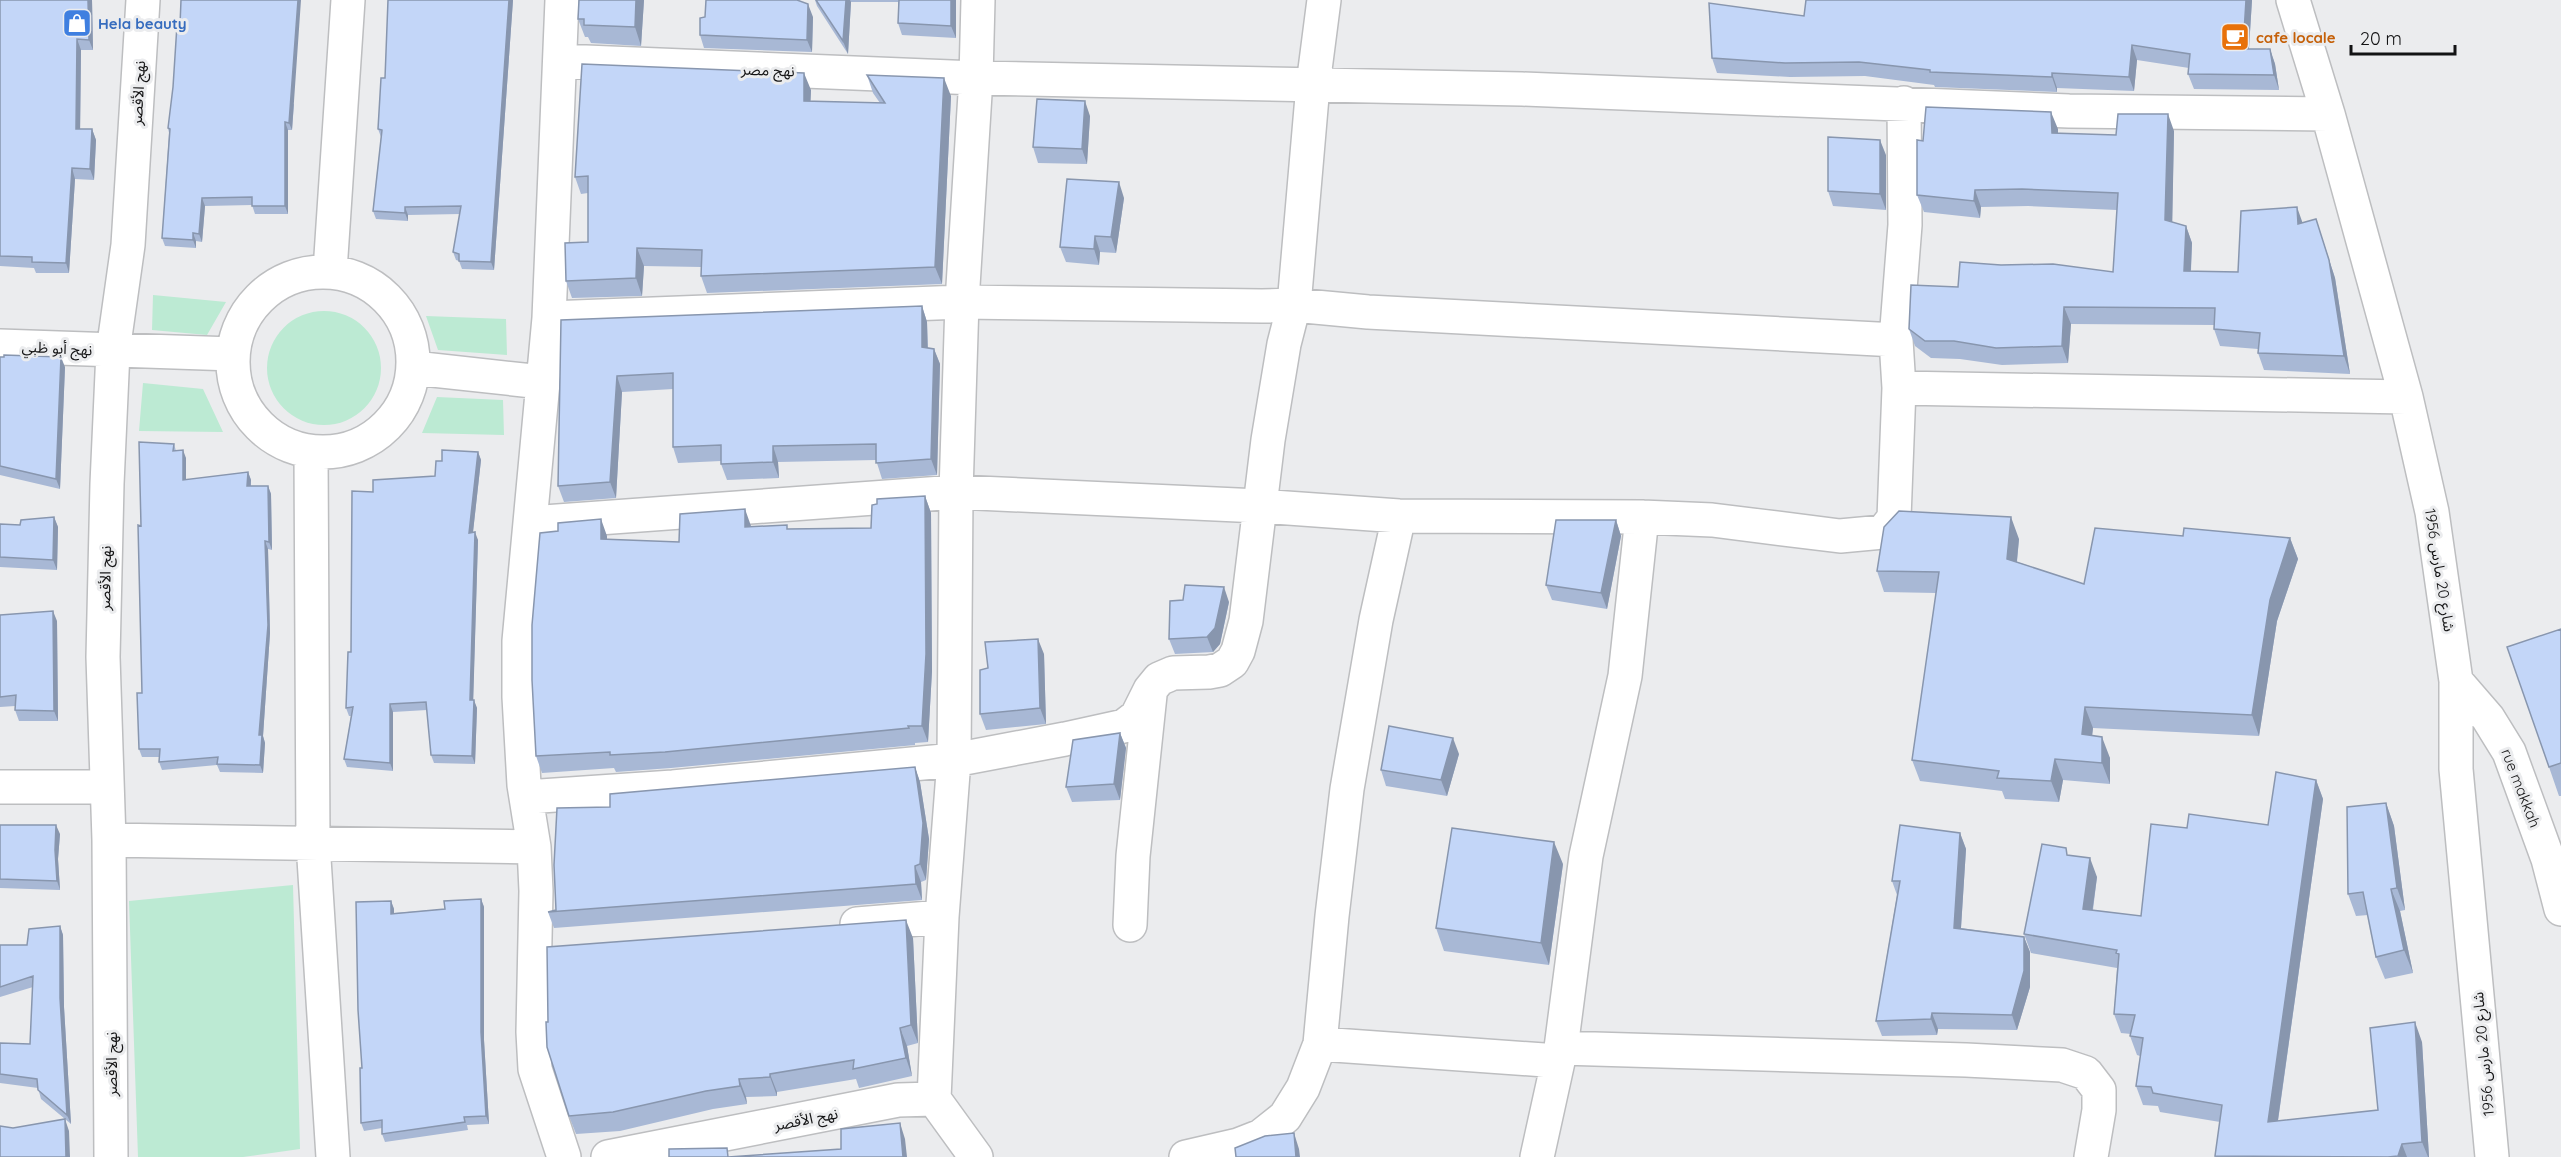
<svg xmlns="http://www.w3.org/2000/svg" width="2561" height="1157" font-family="Quicksand,'Noto Sans Arabic',sans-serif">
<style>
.green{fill:#bcead3}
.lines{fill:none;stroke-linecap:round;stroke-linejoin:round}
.minor-casing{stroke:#bdbec0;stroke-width:36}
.minor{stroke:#fff;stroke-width:33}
.wall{fill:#a8b8d5}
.shaded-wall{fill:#8896ae}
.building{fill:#c3d6f8;stroke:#8896ae;stroke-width:1.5}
.labels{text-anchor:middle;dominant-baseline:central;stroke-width:6;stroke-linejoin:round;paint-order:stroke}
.shop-label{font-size:15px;font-weight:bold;fill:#366cbe;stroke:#ebecee;text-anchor:start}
.food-label{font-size:15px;font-weight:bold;fill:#c56008;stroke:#ebecee;text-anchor:start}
.street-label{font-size:15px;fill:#131314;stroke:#ebecee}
</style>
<rect width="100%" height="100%" fill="#ebecee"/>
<!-- green -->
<path class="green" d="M153,295l73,7 -19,33 -55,-5z
M267 368a57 57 0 1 1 114 0a57 57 0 1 1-114 0Z
M426,316l80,3 1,36 -69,-5z
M143,383l60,6 20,43 -84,-1z
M437,397l66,3 1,35 -82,-2z
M293,885l7,264 -57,8h-105l-9,-256z"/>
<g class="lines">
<!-- minor casing -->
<g class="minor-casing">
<path id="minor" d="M562,0l-13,318 -30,323v56l5,88 10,62 2,44 -3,141 2,37 29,88
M2293,0l35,114 78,283 26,115 24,169v88l36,388
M561,61l415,17 546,11 547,22 259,3
M330,271l18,-271
M233 362a90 90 0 1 1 180 0a90 90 0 1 1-180 0Z
M549,318l413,-16 300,4 32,-1 74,7 528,28 9,-115 -1,-122
M0,346l233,8
M414,368l128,14
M1899,388l507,9
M311,452l2,391 20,314
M530,523l426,-31 303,14 140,10 243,1 70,3 128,16 43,-4 11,-14 5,-130 -3,-48
M2456,681l32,37 21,34 39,107 13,50
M0,787h107
M526,797l147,-10 281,-27 111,-21 59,-13 13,-10 13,-26 9,-11 14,-6 36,-1 11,-2 12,-8 6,-11 8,-30 22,-181 16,-96 10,-39 19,-220 11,-85
M109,840l425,7
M857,924l85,-7
M1130,925l3,-69 17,-161
M1320,1044l238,17
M1561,1048l405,12 96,5 24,8 13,17v20l-8,47
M934,1099l8,-182 12,-157 2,-268 6,-190 14,-224 2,-78
M111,1157l-2,-317 -6,-183 4,-173 6,-133 15,-106 15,-245
M608,1157l290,-57 36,-1 42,58
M1186,1157l52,-12 23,-9 24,-19 18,-29 17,-44 12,-128 15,-127 29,-169 23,-104
M1537,1157l24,-109 25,-192 39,-180 17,-159"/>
</g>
<!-- minor -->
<use href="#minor" class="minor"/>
</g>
<!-- wall -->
<path class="wall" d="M0,0h92l1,50h-12l-1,79h12l4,11 -2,40 -19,-1 -6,94h-33l-2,-5 -34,-2z
M513,0l-19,270 -32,-1 -3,-8 -3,-1 -3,-8 7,-38 -52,1v6l-32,-2 -3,-8 8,-74 -3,-8 7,-51z
M644,0l-3,46 -50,-3 -3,-6h-3l-7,-18z
M815,0h141v38l-54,-3 -4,-12v-21h-47l-3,52 -31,-48z
M1806,0h446l-3,49h21l5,15 4,26 -85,-1 -6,-15 1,-6 -52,-8 -3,31 -77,-3v4l-122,-5 -1,-2 -69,-9 -75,1 -73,-4 -5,-15 92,-42z
M705,17h108l-1,35 -108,-4 -4,-13z
M867,75l84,21 -9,188 -235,9 -6,-17v-9l-57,-1 -2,30 -70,2 -6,-17 22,-39v-49l-7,1 -6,-17 236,-87 -1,11 70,2 -7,-10z
M294,104l-2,26h-4v84h-33l-3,-9 -47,1 -3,36 -6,-1v7l-31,-2 -3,-8 7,-105 -1,-5z
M1090,116l-3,48 -49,-1 -5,-16z
M2058,129v4l58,2 58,-4 -2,91 14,4 6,17 -1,28 47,1 65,-49 13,-4 19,59 15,96 -86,-4 -6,-17v-4l-38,-3 -6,-17v-4l-143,-1 -3,39 -66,2 -42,-6 -29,-1 -16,-12 -6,-17 49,-42 155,-15 4,-62 -89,-4 -47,1 -1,11 -56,-6 -7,-17 6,-54z
M1886,155v55l-53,-4 -5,-15z
M1124,198l-8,55 -16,-1 -1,13 -33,-3 -6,-15z
M922,306l5,16 1,26 6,1 6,15 -3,111 -55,4 -6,-19 -98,2 1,16 -52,2 -6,-16v-3l-43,2 -5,-16v-58l-51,3 -6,106 -52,4 -6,-16 3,-166z
M0,357l65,10 -5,122 -60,-14z
M174,444l2,7 10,7v22l62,-8 3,8v6h17l3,8 1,56 -4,-1 2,84 -7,103 2,7 -2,30 -43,-1 -3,-7 -55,5 -3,-8v-5h-17l-3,-8 3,-56 -1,-167z
M478,452l3,8 -8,72 5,8 -5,160 4,8 -2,56 -41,-1 -3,-8 -4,-45 -34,2v59l-46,-4 -3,-8 7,-43h-2l-3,-8 5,-56 22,-160 62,-16 7,-15z
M925,496l6,17 1,158 -4,71 -13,1v2l-244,23 -55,4 -2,-4 -72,5 -6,-17 71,-220v4l72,2 72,-15 38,2 82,-1 6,-24z
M54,517l4,10 -1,43 -57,-3v-43l20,1z
M1616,520l5,16 -14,73 -55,-9 -6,-15z
M2183,536l107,2 8,21 -21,62 -18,115 -166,-8 -1,7 18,23v26l-47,-4 -4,22 -54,-3 -3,-8 -82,-10 -8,-21 24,-167 -52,-1 -7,-21 142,-32 -2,23 67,22z
M1229,602l-9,42 -7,8 -38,2 -6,-15z
M0,615l57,6 1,100h-39l-4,-11v-4l-15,1z
M2561,629v167h-2l-10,-29z
M1044,654l2,70 -60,6 -6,-16 8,-46z
M1120,733l6,15 -6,52 -48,2 -6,-15z
M1459,754l-12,42 -61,-10 -5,-16z
M915,767l5,15 9,57 -3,41 -5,2 1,18 -368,28 -6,-16 8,-2 54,-103z
M2316,780l7,19 -45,322 100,-11 44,-68 7,115h-214l5,-35 -60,-10 -2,-6 -15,-1 -7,-19 4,-30 -3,-1 -7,-19 1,-2 -10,-1 -7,-19 3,-46 -86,-15 -7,-19 45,-79 28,22 -4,33 48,6 46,-88 81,-3z
M2386,803l8,23 11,84 -5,1 13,62 -28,6 -9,-22 -8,-42 -12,1 -8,-22z
M0,825l60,9 -2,25 2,31 -60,-2z
M1960,833l6,16 -5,79 63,9 6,15v35l-13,43 -79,-1 -1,6 -55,1 -6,-15 21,-126 -5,-14z
M1563,864l-14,101 -105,-14 -8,-23z
M481,899l3,8v133l5,84 -22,1 1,5 -83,12 -3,-8v-6l-18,3 -3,-8 1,-55 29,-167 3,8v4l51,-4z
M60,926l3,9 1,72 7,117 -30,-25 -3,-11 -38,-5v-40l30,1 3,-57 -33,10v-52h27z
M913,938l5,105 -11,3 5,30 -53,12 -3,-9 -79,13v4l-31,1 1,7 -34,5 -93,22 -44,3 -7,-18z"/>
<!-- shaded-wall -->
<path class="shaded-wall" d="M88,0h4l1,50 -4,-10z
M298,0h3l-9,130 -3,-7z
M509,0h4l-19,270 -3,-8z
M636,0h8l-3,46 -6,-19z
M846,0h4l1,2 -3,52 -5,-13z
M951,0h5v38l-5,-12z
M2246,0h6l-4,63 -5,-14z
M808,4l5,13 -1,35 -5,-12z
M77,39l4,11 -1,89 -4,-10z
M2132,45l5,15 -3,31 -5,-14z
M2270,49l5,15 4,26 -5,-15z
M804,73l7,17 -1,28 -6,-17z
M2052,73l5,15v4l-5,-15z
M944,78l7,18 -9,188 -7,-17z
M1085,101l5,15 -3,48 -5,-15z
M2051,112l7,17v21l-6,-17z
M2168,114l6,17 -2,106 -7,-17z
M285,122l3,8v84l-3,-8z
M92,129l4,11 -2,40 -4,-11z
M1880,140l6,15v55l-6,-16z
M72,168l3,11 -6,94 -3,-10z
M1119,182l5,16 -8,55 -5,-16z
M1975,190l6,17 -1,11 -6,-17z
M202,198l3,8 -3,36 -3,-8z
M405,207l3,8v6l-3,-8z
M2297,207l6,17h-5z
M2316,219l19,59 15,96 -6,-18z
M2186,226l6,17 -2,45 -6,-17z
M193,233l3,8v7l-3,-8z
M1095,236l5,16 -1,13 -5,-16z
M637,248l7,18 -2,30 -6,-18z
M922,306l5,16 1,41 -6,-16z
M2064,307l7,17 -3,39 -6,-17z
M934,349l6,15 -3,111 -6,-16z
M61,357l4,10 -5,122 -4,-10z
M617,376l5,16 -6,106 -6,-16z
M773,446l5,16 1,16 -6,-16z
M183,450l3,8v30l-3,-8z
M478,452l3,8 -9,81 -3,-8z
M248,472l3,8 -1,14 -3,-8z
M268,486l3,8 1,56 -3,-8z
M925,496l6,17 1,158 -4,71 -6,-16z
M745,509l6,17v18l-6,-17z
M54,517l4,10 -1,43 -4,-10z
M2011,517l8,22 -4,41 -8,-21z
M601,519l6,17v20l-6,-17z
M1616,520l5,16 -14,73 -6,-16z
M475,532l3,8 -5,168 -3,-8z
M2290,538l8,21 -21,62 -18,115 -7,-21 18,-115z
M265,541l3,8 2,84 -7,103 2,7 -2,30 -3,-8 -1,-30z
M1224,587l5,15 -9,42 -7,8 -6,-15z
M53,611l4,10 1,100 -4,-10z
M1038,639l6,15 2,70 -6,-16z
M474,700l3,8 -2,56 -3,-8z
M390,704l3,8v59l-3,-8z
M2085,707l8,21 -3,27 -8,-21z
M1120,733l6,15 -6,52 -6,-16z
M2102,737l8,21v26l-8,-21z
M1453,738l6,16 -12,42 -6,-16z
M2055,759l8,21 -4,22 -8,-21z
M915,767l5,15 9,57 -3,41 -6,-16z
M2316,780l7,19 -48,342 -7,-19z
M2386,803l8,23 11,84 -8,-22z
M56,825l4,9 -2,25 2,31 -3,-9 -2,-31z
M1960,833l6,16 -6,94 -6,-15z
M1554,842l9,22 -14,101 -8,-22z
M2090,858l7,19 -7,51 -7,-19z
M915,866l6,16 1,18 -6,-16z
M2391,889l9,22 13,62 -9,-23z
M481,899l3,8v133l5,84 -3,-8 -5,-84z
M391,901l3,8v12l-3,-7z
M906,920l7,18 5,105 -7,-18z
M60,926l3,9 1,72 7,117 -4,-9 -7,-117z
M2024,937l6,15v35l-13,43 -5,-15z
M1932,1013l6,16 -1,6 -6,-16z
M2415,1022l7,20 7,115h-1l-6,-15z
M900,1028l7,18 5,30 -6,-18z
M770,1074l7,18v4l-7,-19z
M739,1079l7,18 1,7 -7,-18z
M65,1119l4,12 1,26h-4z
M900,1123l5,16 2,18h-4z
M1294,1133l5,16 1,8h-4z
M2402,1144l5,13h-9z"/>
<!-- building -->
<path class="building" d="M0,0h88l1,40 -12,-1 -1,90h16l-2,40 -18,-1 -6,95 -34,-1v-5l-32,-1z
M181,0h117l-9,123 -4,-1v84h-33v-9l-50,1 -3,36 -6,-1v7l-31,-2 8,-109 -2,-1 5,-41 4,-62h3z
M388,0h121l-18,262 -32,-1v-7l-6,-2 8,-46 -56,1v6l-32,-2 9,-81 -4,-1 3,-51h4z
M579,0h57l-1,27 -51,-2v-6h-6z
M706,0h91l11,4 -1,36 -107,-5v-17l5,-1z
M816,0h30l-3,41z
M899,0h52v26l-53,-3z
M1806,0h440l-3,49h27l4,26 -86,-1 2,-20 -58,-9 -3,32 -77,-4v4l-122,-5v-2l-71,-8 -74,1 -73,-5 -3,-55 95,13z
M582,64l222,9v28l81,2 -18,-28 77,3 -9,189 -234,9 1,-26 -65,-2 -1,30 -70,3 -1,-38 23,-1v-66l-13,1z
M1037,99l48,2 -3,48 -49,-2z
M1926,107l125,5 1,21 64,2 2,-21h50l-3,106 21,6 -2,45 54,1 3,-61 56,-4 1,17 18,-5 13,41 15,96 -86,-3 2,-20 -46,-4 1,-21 -151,-1 -2,39 -66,2 -42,-7h-29l-16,-12 2,-44 47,2 2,-25 41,3 52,-1 60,8 5,-79 -96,-4 -47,1 -1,11 -57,-6v-55l6,1z
M1828,137l52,3v54l-52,-3z
M1067,179l52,3 -8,55 -16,-1 -1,13 -34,-2z
M922,306v41l12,2 -3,110 -55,4v-19l-103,2v16l-52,2v-19l-48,2v-74l-56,3 -7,106 -52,4 3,-166z
M4,355l57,2 -5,122 -56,-13v-109h4z
M139,442l35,2 -1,7 10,-1v30l65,-8 -1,14h21l1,56 -4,-1 3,84 -9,110h3l-2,30 -43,-1 1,-7 -59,5 1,-13h-21l-2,-56h5l-4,-168 3,1z
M442,450l36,2 -9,81 6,-1 -5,168h4l-2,56 -41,-1 -5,-53 -36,2v59l-46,-4 9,-52 -7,1 2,-56h3l1,-161 21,1v-12l62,-4 1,-15h6z
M925,496l1,158 -4,72h-14l1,2 -244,24 -55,3v-3l-74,4 -4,-76v-55l8,-92 18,-2v-8l43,-4v20l78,3 1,-28 65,-5v18l42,-2v4l84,-1 1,-23 5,-1v-5z
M1899,511l112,6 -4,42 77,25 11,-56 88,8 1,-8 106,10 -20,62 -18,115 -167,-8 -3,27 20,3v26l-47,-4 -4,22 -54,-3 2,-7 -87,-11 27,-188 -62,-1 7,-44z
M54,517l-1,43 -53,-3v-33l20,1 1,-5z
M1556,520h60l-15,73 -55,-8z
M1185,585l39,2 -9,41 -8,9 -38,2 1,-38 13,-1z
M53,611l1,100 -39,-1 1,-15 -16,2v-82z
M2561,629v134l-12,4 -42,-120z
M1038,639l2,69 -60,6v-44l8,-2 -3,-26z
M1389,726l64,12 -12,42 -60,-10z
M1120,733l-6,51 -48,3 7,-47z
M915,767l8,56 -3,41 -5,2 1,18 -368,28 8,-2 -2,-45 3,-57 53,-1v-13z
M2276,772l40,8 -48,342 110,-12 -8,-82 45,-6 7,120 -20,2 -4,12 -10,1 -173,-1 7,-51 -69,-12 -2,-6 -15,-1 7,-48 -13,-2 5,-21 -21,-1 5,-60 -3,-1 1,-3 -93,-16 18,-90 24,4 1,7 23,3 -7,51 58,7 10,-92 36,4 2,-14 79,11z
M2386,803l11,85 -6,1 13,61 -28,7 -13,-65 -15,2 -1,-87z
M0,825h56l-1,25 2,31 -57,-2z
M1900,825l60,8 -6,95 70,9v34l-12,44 -80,-2 -1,6 -55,2 24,-140h-8z
M1452,828l102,14 -13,101 -105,-15z
M481,899v133l5,84 -22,1 1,5 -83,12v-14l-21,3 -1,-55h2l-4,-58 -2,-108 35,-1v13l54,-5 -1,-8z
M906,920l5,105 -11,3 6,30 -53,11 1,-9 -84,14v3l-31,2 1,7 -34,5 -93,21 -44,4 -22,-69 -1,-25h2l-1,-75z
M60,926v72l7,117 -29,-25 -1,-11 -37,-5v-31l30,1 3,-68 -33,11v-42h27l2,-16z
M65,1119l1,38h-66v-31l13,2z
M900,1123l3,34h-234v-8l58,-1 1,9 113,-8v-20z
M1294,1133l2,24h-60l-1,-9 30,-12z"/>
<!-- icons -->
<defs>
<g id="shop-square" transform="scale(1.5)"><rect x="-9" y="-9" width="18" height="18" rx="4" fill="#3f7fe0" stroke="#ebecee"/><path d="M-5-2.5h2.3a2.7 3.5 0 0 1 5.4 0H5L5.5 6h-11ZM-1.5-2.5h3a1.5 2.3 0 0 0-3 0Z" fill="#fff"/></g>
<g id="cafe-square" transform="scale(1.5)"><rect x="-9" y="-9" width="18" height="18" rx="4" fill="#e8710a" stroke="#ebecee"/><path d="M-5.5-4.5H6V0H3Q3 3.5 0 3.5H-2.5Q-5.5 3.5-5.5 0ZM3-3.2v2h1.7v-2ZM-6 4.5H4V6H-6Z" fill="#fff"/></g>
</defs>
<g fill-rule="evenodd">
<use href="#shop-square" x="77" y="23"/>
<use href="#cafe-square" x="2235" y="37"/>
</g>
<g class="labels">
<!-- shop labels -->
<g class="shop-label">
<text x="98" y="23">Hela beauty</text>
</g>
<!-- food labels -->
<g class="food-label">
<text x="2256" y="37">cafe locale</text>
</g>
<!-- street labels -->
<g class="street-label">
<text transform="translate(768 70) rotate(2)">نهج مصر</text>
<text transform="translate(138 93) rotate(-87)">نهج الأقصر</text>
<text transform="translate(57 348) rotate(3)">نهج أبو ظبي</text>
<text transform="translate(2440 570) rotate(81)">شارع 20 مارس 1956</text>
<text transform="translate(105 578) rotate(-89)">نهج الأقصر</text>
<text transform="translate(2521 788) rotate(69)">rue makkah</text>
<text transform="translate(2483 1054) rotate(-95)">شارع 20 مارس 1956</text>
<text transform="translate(111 1064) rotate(-90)">نهج الأقصر</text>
<text transform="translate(806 1119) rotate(-11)">نهج الأقصر</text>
</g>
</g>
<!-- scale -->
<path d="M2351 45v9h104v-9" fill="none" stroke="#131314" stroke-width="3"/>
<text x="2360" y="45" font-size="18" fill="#131314" stroke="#ebecee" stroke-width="4.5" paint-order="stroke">20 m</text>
</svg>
